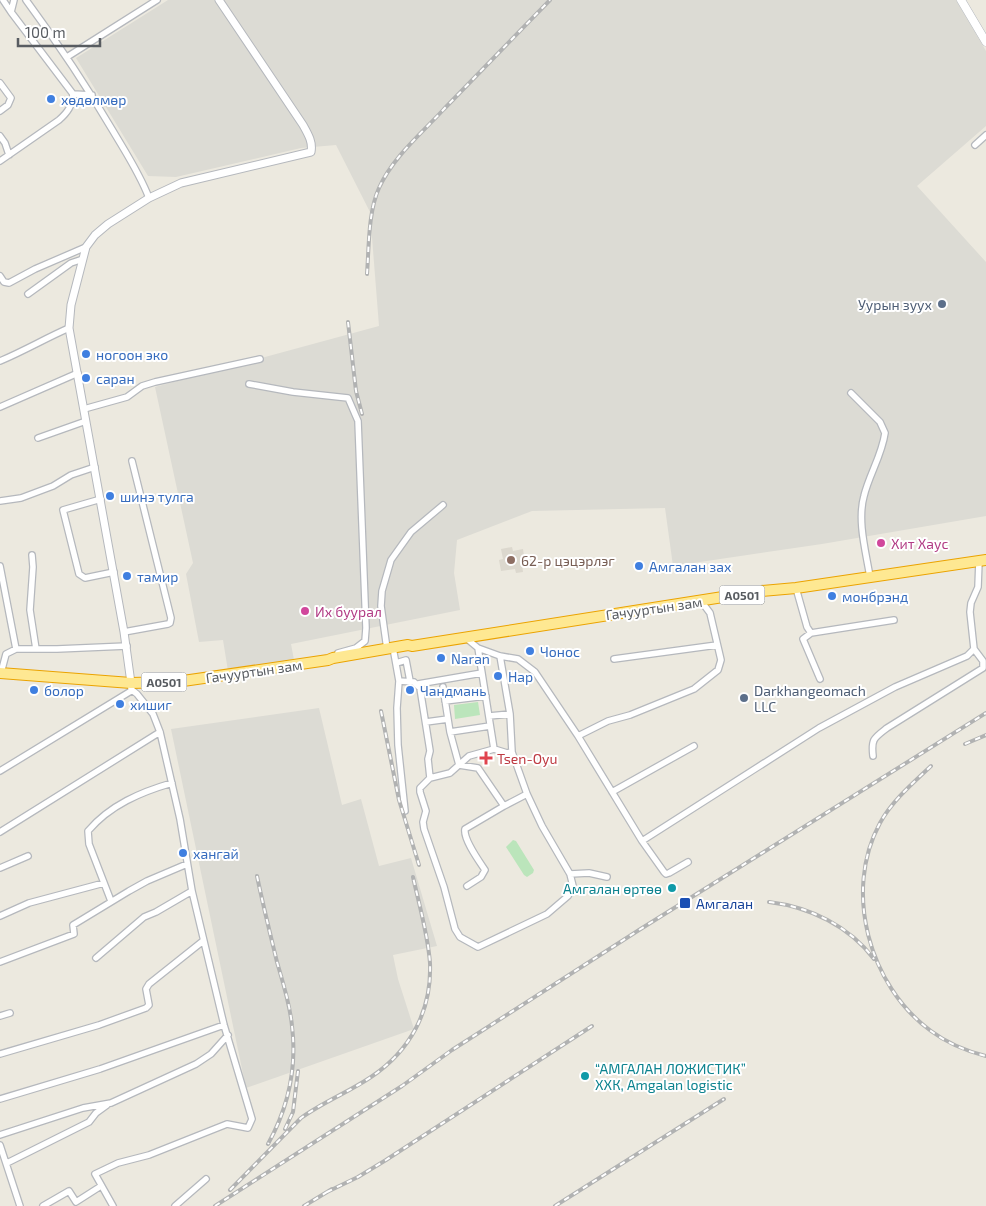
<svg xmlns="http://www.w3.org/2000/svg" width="986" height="1206" font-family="'Exo 2',sans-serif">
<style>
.industrial{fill:#dcdbd4}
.education{fill:#dcd8ce}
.green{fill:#bbe5bb}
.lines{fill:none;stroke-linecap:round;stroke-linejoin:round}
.minor-casing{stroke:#b5b8bd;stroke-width:8}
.tertiary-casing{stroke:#b5b8bd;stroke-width:9}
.secondary-casing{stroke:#b5b9bf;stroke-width:9}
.trunk-casing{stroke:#eba300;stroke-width:12}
.minor{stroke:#fff;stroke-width:5.5}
.tertiary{stroke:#fff;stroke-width:7}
.secondary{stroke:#fff;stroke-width:8}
.trunk{stroke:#fee892;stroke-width:10}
.rail-casing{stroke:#b1b2b2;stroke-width:4}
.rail{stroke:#fff;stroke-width:2;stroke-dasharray:5.5;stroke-linecap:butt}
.shop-dot{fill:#3f7fe0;stroke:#fff;stroke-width:2}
.service-dot{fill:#5c6f8a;stroke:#fff;stroke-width:2}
.hotel-dot{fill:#d1479c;stroke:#fff;stroke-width:2}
.education-dot{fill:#8d6e63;stroke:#fff;stroke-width:2}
.health-dot{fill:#e0444e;stroke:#fff;stroke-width:2}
.culture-dot{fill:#0f9aa8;stroke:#fff;stroke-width:2}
.transit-dot{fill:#1a4fb4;stroke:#fff;stroke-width:2}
.labels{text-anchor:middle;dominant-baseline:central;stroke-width:4;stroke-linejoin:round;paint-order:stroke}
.shield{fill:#fff;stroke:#8a8d90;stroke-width:1}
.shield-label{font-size:12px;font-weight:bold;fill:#585c61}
.shop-label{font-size:14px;fill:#366cbe;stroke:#fff;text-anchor:start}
.service-label{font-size:14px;fill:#4e5e75;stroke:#fff;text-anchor:end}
.hotel-label{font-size:14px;fill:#b23c85;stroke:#fff;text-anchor:start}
.education-label{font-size:14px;fill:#785e54;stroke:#fff;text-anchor:start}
.street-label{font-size:14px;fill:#585c61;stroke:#fff}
.health-label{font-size:14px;fill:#be3a42;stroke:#fff;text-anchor:start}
.culture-label{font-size:14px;fill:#0d838f;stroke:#fff;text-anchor:end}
.transit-label{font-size:14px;fill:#164399;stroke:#fff;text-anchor:start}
</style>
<rect width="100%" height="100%" fill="#ece9df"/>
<!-- industrial -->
<path class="industrial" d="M168,0h788l30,51v75l-69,60 69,76v254l-164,28 -149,22 -8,-58 -133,3 -75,29 -3,33 6,37 -169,34 3,16 -66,11 -5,-31 -24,2 -13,-68 7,-11 -38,-176 224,-61 -9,-114 -34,-67 -35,3 -125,29 -28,-1 -72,-118z
M319,708l23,97 19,-6 18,67 32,-8 26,88 -44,9 5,24 16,50 -168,59 -75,-359z"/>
<!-- education -->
<path class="education" d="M512,547l1,4 10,-2 1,7 -3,1 2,15 -7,1 -1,-4 -14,2 -2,-11 4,-1 -2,-10z"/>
<!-- green -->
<path class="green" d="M478,702l2,13 -25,4 -1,-14z
M513,840l3,1 18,29 -1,3 -6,4 -3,-2 -18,-28z"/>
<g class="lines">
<!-- minor casing -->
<g class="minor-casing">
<path id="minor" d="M3,0l8,12
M26,0c31,42 60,85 87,131 13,22 27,43 36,67
M67,57l90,-57
M0,83l11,15 -3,7 -8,6
M73,94l19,1
M0,136l5,7 4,12
M975,145l11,-10
M0,161l59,-41c9,-8 13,-14 14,-26l-62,-82 3,-12
M0,276l4,6 5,1 26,-14 51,-22
M28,294l43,-31 12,-4
M0,361c24,-10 46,-23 69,-33
M249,384l44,8 55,6 10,23 8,207 -1,13 -9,7 -18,5
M851,393l29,29 5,11c-3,22 -16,42 -21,63 -7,25 2,56 6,81
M0,407l78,-34
M84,409l43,-12 15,-11 13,-4 105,-23
M38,438l48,-17
M101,499l-38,11 16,64 6,4 29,-6
M0,501l21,-3 32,-12 18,-11 24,-8
M32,555l1,12 -3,43 6,39
M0,566l16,83
M796,588l11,39 4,6 83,-13
M124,632l44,-8 2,-1 1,-5 -39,-157
M811,633l-8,6 17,40
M466,638l12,10 22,8 18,3 17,13 43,64 64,105 22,31 2,2 3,-1 19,-11
M387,649l-6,-43 1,-15 9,-31 20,-28 32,-27
M394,653l5,28 15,1 6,6 10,63 -2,8 2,19 -10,10v4l6,19 -3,11 1,7 20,58 11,42 5,8 18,10 69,-33 21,-18 5,-10 -3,-12 -28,-48 -15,-32 -15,-42 -5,1 -13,-4 -16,-101
M500,656l10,58
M614,659l103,-14
M396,663l10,-3 4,21
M1,673l5,-19 10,-5h41l70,-3
M399,681l-2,27 1,37 7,66
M418,684l64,-11
M443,687l7,45 9,33 19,3 26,38 23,-12
M445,701l41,-5
M489,716l21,-2 2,38
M426,722l22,-3
M450,732l40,-6
M578,736l30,-15 22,-6 64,-26 24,-19 3,-10 -11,-47 -9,-12
M873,756c-2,-17 1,-18 14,-28l96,-60v-7l-9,-12 -4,-37 1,-9 7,-16 1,-26
M0,771l131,-80v-4
M430,778l20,-5 19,-17 25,-7
M612,792l82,-46
M0,832l160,-100
M642,841l177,-113 76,-41 72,-31 7,-7
M0,868l28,-12
M570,874l19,-1 18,4
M467,886l14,-9 4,-7c-6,-9 -22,-31 -20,-41l39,-23
M111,901l-22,-57 -1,-13c22,-26 53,-39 84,-48
M0,916l29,-13 75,-20
M96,958l48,-41 12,-5 36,-21
M0,962l74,-28 -1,-9 56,-34 18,-10 40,-17
M0,1016l10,-3
M0,1054l99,-29 47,-17 3,-3 -3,-16 3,-5 54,-43
M0,1099l100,-30 124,-44
M0,1135l83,-27 28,-5 85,-39 15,-10 17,-19
M0,1145l20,61
M7,1163l82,-41 7,-9 11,-8
M43,1206l26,-15 7,11 25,-16
M113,1206l-18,-32 23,-11 31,-8 78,-31 21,4 4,-9 -28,-94 -32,-134 -12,-72 -20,-87 -7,-18 -16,-20 -5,-4
M175,1206l31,-27"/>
</g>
<!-- tertiary casing -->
<g class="tertiary-casing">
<path id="tertiary" d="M131,683l-7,-51 -55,-304 2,-23 15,-58 9,-12 13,-11 41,-26 32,-15 130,-31c2,-10 -3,-18 -8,-27l-84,-125"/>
</g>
<!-- secondary casing -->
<g class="secondary-casing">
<path id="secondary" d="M961,0l25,42"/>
</g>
<!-- trunk casing -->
<g class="trunk-casing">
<path id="trunk" d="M0,673l131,10 38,-1 14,-1 145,-21 5,-2 75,-13 4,1 349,-55 35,-3 190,-28"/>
</g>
<!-- minor -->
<use href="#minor" class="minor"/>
<!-- tertiary -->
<use href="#tertiary" class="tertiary"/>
<!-- secondary -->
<use href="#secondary" class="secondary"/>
<!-- trunk -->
<use href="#trunk" class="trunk"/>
<!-- rail casing -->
<g class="rail-casing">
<path id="rail" d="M367,274c2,-26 1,-62 12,-86 14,-31 42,-54 65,-79 35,-36 71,-73 106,-109
M348,322l8,69 6,23
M381,711l18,89 20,65
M965,744l21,-9
M931,766c-18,17 -39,35 -51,57 -37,68 -11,163 51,208 16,12 35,20 55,25
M257,876c6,29 13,57 20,86 6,21 13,42 15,64 5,41 -4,82 -24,118
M769,902c41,5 80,24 105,57
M285,1129l8,-17 5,-41
M230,1190l71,-72c22,-16 48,-26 70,-41 39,-26 61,-66 59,-114 -2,-28 -11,-59 -17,-86
M327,1192l31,-15 28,-17 206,-134
M215,1206l187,-120 50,-36 187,-120 347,-217
M304,1206l28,-17
M555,1206l169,-107"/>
</g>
<!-- rail -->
<use href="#rail" class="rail"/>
</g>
<!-- markers -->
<g class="shop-dot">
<circle cx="51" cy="99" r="5"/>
<circle cx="86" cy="354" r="5"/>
<circle cx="86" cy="378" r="5"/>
<circle cx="110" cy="496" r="5"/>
<circle cx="639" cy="566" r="5"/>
<circle cx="127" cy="576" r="5"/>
<circle cx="832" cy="596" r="5"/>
<circle cx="530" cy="651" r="5"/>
<circle cx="441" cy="658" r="5"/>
<circle cx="498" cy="676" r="5"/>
<circle cx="34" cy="690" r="5"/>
<circle cx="410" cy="690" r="5"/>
<circle cx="120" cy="704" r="5"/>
<circle cx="183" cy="853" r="5"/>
</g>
<g class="service-dot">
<circle cx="942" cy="304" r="5"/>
<circle cx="744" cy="698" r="5"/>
</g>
<g class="hotel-dot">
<circle cx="881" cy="543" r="5"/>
<circle cx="305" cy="611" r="5"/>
</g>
<circle class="education-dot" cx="511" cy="560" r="5"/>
<path class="health-dot" d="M483.5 750.5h5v5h5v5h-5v5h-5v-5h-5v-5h5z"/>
<g class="culture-dot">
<circle cx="672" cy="888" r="5"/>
<circle cx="585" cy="1076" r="5"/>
</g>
<rect class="transit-dot" x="679" y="897" width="12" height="12" rx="2.5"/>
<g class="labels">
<!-- shield labels -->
<g class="shield">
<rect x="719.5" y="585.5" width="45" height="19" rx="4"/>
<rect x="141.5" y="672.5" width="45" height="19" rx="4"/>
</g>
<g class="shield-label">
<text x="742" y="595">A0501</text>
<text x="164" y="682">A0501</text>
</g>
<!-- shop labels -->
<g class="shop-label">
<text x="61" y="99">хөдөлмөр</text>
<text x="96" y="354">ногоон эко</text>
<text x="96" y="378">саран</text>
<text x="120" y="496">шинэ тулга</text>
<text x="649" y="566">Амгалан зах</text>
<text x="137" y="576">тамир</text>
<text x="842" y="596">монбрэнд</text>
<text x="540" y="651">Чонос</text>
<text x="451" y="658">Naran</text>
<text x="508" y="676">Нар</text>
<text x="44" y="690">болор</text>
<text x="420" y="690">Чандмань</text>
<text x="130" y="704">хишиг</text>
<text x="193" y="853">хангай</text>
</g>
<!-- service labels -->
<g class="service-label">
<text x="932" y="304">Уурын зуух</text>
<text x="754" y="690" text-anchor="start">Darkhangeomach<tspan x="754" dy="16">LLC</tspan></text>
</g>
<!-- hotel labels -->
<g class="hotel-label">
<text x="891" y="543">Хит Хаус</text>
<text x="315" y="611">Их буурал</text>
</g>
<!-- education labels -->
<g class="education-label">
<text x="521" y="560">62-р цэцэрлэг</text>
</g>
<!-- street labels -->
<g class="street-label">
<text transform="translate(654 608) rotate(-8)">Гачууртын зам</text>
<text transform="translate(254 671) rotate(-8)">Гачууртын зам</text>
</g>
<!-- health labels -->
<g class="health-label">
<text x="497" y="758">Tsen-Oyu</text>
</g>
<!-- culture labels -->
<g class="culture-label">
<text x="662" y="888">Амгалан өртөө</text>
<text x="595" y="1068" text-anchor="start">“АМГАЛАН ЛОЖИСТИК”<tspan x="595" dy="16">ХХК, Amgalan logistic</tspan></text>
</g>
<!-- transit labels -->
<g class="transit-label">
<text x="696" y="903">Амгалан</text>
</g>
</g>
<!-- scale -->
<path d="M18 38v8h82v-8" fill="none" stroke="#585c61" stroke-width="2.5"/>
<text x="25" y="38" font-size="15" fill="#585c61" stroke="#ffffff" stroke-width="4" paint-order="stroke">100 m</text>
</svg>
